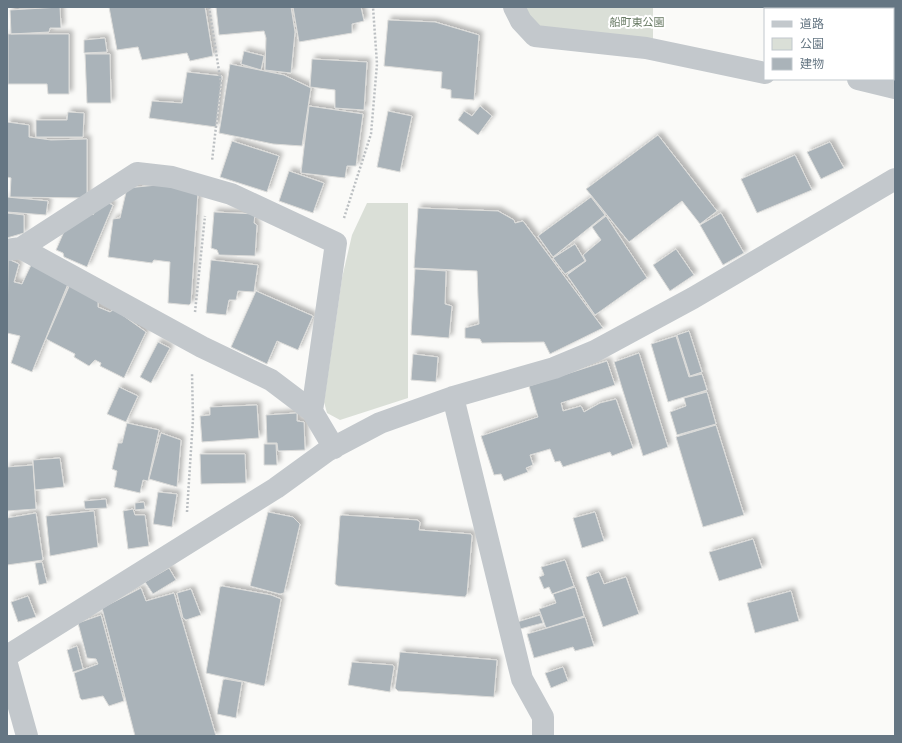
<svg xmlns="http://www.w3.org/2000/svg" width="902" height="743" font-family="'DM Sans','Noto Sans JP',sans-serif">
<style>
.green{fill:#dadfd7}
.building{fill:#aab3b9;stroke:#dcdcda;filter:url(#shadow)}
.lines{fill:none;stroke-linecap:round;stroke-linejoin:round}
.path{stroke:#bbbfc2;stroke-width:2.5;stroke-dasharray:2 2;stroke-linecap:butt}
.minor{stroke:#c3c8cc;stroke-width:22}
.labels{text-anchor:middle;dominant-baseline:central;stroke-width:4;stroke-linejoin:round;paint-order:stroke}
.park-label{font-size:11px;fill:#687a64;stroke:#fff}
</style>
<defs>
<filter id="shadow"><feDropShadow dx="3.5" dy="-3.5" stdDeviation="2" flood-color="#0004"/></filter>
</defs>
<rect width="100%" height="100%" fill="#fafaf8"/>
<!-- green -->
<path class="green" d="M521,7h132v32l-113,-11z
M367,203h41v195l-68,22 -13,-7 -3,-11 18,-124 10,-43z"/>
<!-- building -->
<path class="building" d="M60,7l1,21h-11l-1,4 -38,2 -1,-24z
M109,7h96l8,49 -23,5 -3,-8 -45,7 -4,-13 -21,3z
M216,7h75l4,25 -4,41 -26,-3 1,-32 -2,-7 -45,4z
M293,7h68l3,14 -12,3v9l-53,9z
M388,20l47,2 44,13 -5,65 -23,-2v-8l-10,-2 1,-16 -58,-6z
M8,34h61v60h-21l-1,-10h-39z
M105,38l2,14 -23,1v-13z
M244,51l20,5 -3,14 -20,-6z
M85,54h25l1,49h-24z
M312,59l55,3 -3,48 -29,-2v-18l-25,-3z
M230,64l54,11 27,13 -9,58 -29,-2 -54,-11z
M187,72l35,4 -6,51 -67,-9 3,-17 30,2z
M309,106l54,8 -7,52h-9l-2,12 -44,-5z
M480,106l12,10 -14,19 -20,-15 6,-9 8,5z
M388,111l24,5 -12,56 -23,-5z
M68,112l16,1 -1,24h-47v-17h31z
M7,122l22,3v12l22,3 36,-1v59l-77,-1 1,-19 -4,-1z
M658,135l59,76 -17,13 -18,-23 -53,41 -43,-53z
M232,141l47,15 -12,36 -47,-15z
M830,142l14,26 -23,11 -14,-27z
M795,155l17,35 -55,23 -16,-34z
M289,171l35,12 -11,30 -34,-12z
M157,185l41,6 -7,112 -2,2 -21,-2 2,-41 -16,-2 -2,3 -44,-6 5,-38 7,-1 7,-30z
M7,197l41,4 -2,14 -39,-3z
M591,197l14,18 -52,42 -15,-21z
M101,200l12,5 -26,62 -23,-10 -1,-4 -7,-3 13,-30 20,-11 4,6z
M418,208l80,3 16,9 1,3 8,-2 80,107 -53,26 -6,-12 -62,1 -2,-4 -15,-1v-10l14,-4 -2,-53 -63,-3z
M214,212l41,2 -1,9 3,2 -2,31 -36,-1 -2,-5 -6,-2z
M7,213l17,2v18l-17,5z
M721,213l23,40 -21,12 -23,-40z
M606,216l41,62 -52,37 -28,-40 19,-14 -3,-6 18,-15 -9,-13z
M575,244l10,17 -20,13 -12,-16z
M676,249l18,26 -24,16 -17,-26z
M8,259l11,5 -5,18 8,2 10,-21 38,16 -38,93 -21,-9 9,-27 -13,-3z
M211,260l47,5 -4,27 -16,-1 -2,9h-7l-3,15 -20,-2z
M415,269l31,2 -1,33 7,2 -3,32 -38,-3z
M71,282l27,17v8l12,5 4,-3 32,23 -22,46 -24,-12 1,-3 -6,-3 -6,6 -15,-9 1,-3 -29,-15z
M256,291l57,25 -15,34 -21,-9 -10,23 -36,-17z
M689,331l13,41 -12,4 -13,-41z
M676,336l13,41 13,-3 5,16 -39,12 -17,-58z
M158,342l12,6 -19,35 -11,-6z
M639,353l29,94 -25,9 -29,-94z
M413,354l25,3 -2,25 -25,-2z
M607,361l8,24 -54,18 2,8 18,-5 3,6 16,-9 16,-4 17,49 -21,8 -2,-4 -47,15 -3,-6 -5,1 -5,-13 -20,6 3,10 -7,3 2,4 -24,9 -3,-7 -7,1 -13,-39 57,-19 -9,-31z
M119,387l19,9 -12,26 -19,-8z
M707,392l9,32 -39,11 -7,-23 16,-6 -2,-8z
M257,405l2,33 -57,4 -2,-26 10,-1v-8z
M297,413v8l7,1 1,28 -27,1 -1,-8h-10l-1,-28z
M127,423l32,7 -11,51 -5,-1 -3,13 -26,-6 3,-16 -5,-2 6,-26h4z
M716,425l28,90 -41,12 -27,-90z
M161,433l20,7 -4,47 -28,-8z
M264,444h12l1,21h-13z
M200,454h45l1,29 -45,1z
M60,458l4,29 -29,3 -2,-30z
M33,465l3,44 -29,2v-44z
M158,492l19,2 -5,33 -19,-3z
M106,499l1,9 -22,1 -1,-8z
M144,502l1,7 -10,1v-7z
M133,509l2,6h10l4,31 -21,3 -5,-38z
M94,511l4,36 -48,9 -4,-40z
M268,512l25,5 7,7 -16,69 -4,1 -30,-8z
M595,512l9,29 -22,7 -9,-30z
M36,513l7,47 -36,5v-47z
M342,515l75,5 3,2 -1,8 52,4 1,2 -5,58 -2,3 -127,-11 -3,-2 5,-68z
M753,539l9,29 -43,13 -10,-29z
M565,560l9,26 -22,8 -3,-7 -5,2 -5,-12 5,-2 -3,-8z
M42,562l5,21 -8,2 -4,-22z
M169,568l7,12 -23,14 -8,-12z
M599,572l5,12 22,-7 13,37 -36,13 -17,-50z
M222,586l49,9 10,4 -16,85 -1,2 -58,-13 14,-86z
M575,587l9,29 -38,12 -7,-19 17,-6 -3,-9z
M141,588l5,13 28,-8 42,143h-81l-33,-128z
M191,589l10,26 -15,5 -3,-2 -6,-25z
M791,591l8,30 -44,12 -8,-30z
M28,596l8,21 -18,5 -7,-20z
M101,615l23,86 -15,5 -6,-10 -21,4 -2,-2 -6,-25 24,-9 -2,-5 -9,-1 -9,-35z
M540,615l3,8 -23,6 -3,-7z
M585,617l9,29 -19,5 -2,-4 -39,11 -7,-24z
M77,646l6,23 -10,3 -6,-22z
M400,652l97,8 -3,37 -96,-6 -3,-3z
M352,662l41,3 1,2 -4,25 -42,-7z
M563,667l5,14 -17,7 -6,-15z
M225,679l17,3 -6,36 -19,-4 6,-34z"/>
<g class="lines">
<!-- path -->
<path class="path" d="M209,7l12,77 -9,77
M344,218l27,-84 6,-70 -4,-57
M195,312l10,-96
M187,512l6,-93 -1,-46"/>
<!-- minor -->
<path class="minor" d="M514,7l7,14 14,15 111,12 119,25
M805,7l1,2
M858,79l37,9
M21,248l181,99 69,33 41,31
M7,250l14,-2 116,-75 35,4 59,17 105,49 -24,168 22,37
M453,397l69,282 21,38v19
M7,656l269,-168 51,-37 53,-28 73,-26 101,-29 41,-17 98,-53 202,-119
M7,664l20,72"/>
</g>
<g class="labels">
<!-- park labels -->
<g class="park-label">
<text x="637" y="22">船町東公園</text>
</g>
</g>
<!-- border -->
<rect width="902" height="743" fill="none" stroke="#657683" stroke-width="16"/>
<!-- legend -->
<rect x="764" y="8" width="130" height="72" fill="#ffffff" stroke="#c1c8cd"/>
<rect x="772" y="21" width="20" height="6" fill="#c3c8cc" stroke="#c1c8cd"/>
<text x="800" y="28" font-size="12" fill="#657683">道路</text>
<rect x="772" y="38" width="20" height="12" fill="#dadfd7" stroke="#c1c8cd"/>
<text x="800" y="48" font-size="12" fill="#657683">公園</text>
<rect x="772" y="58" width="20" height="12" fill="#aab3b9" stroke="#c1c8cd"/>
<text x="800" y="68" font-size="12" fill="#657683">建物</text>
</svg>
